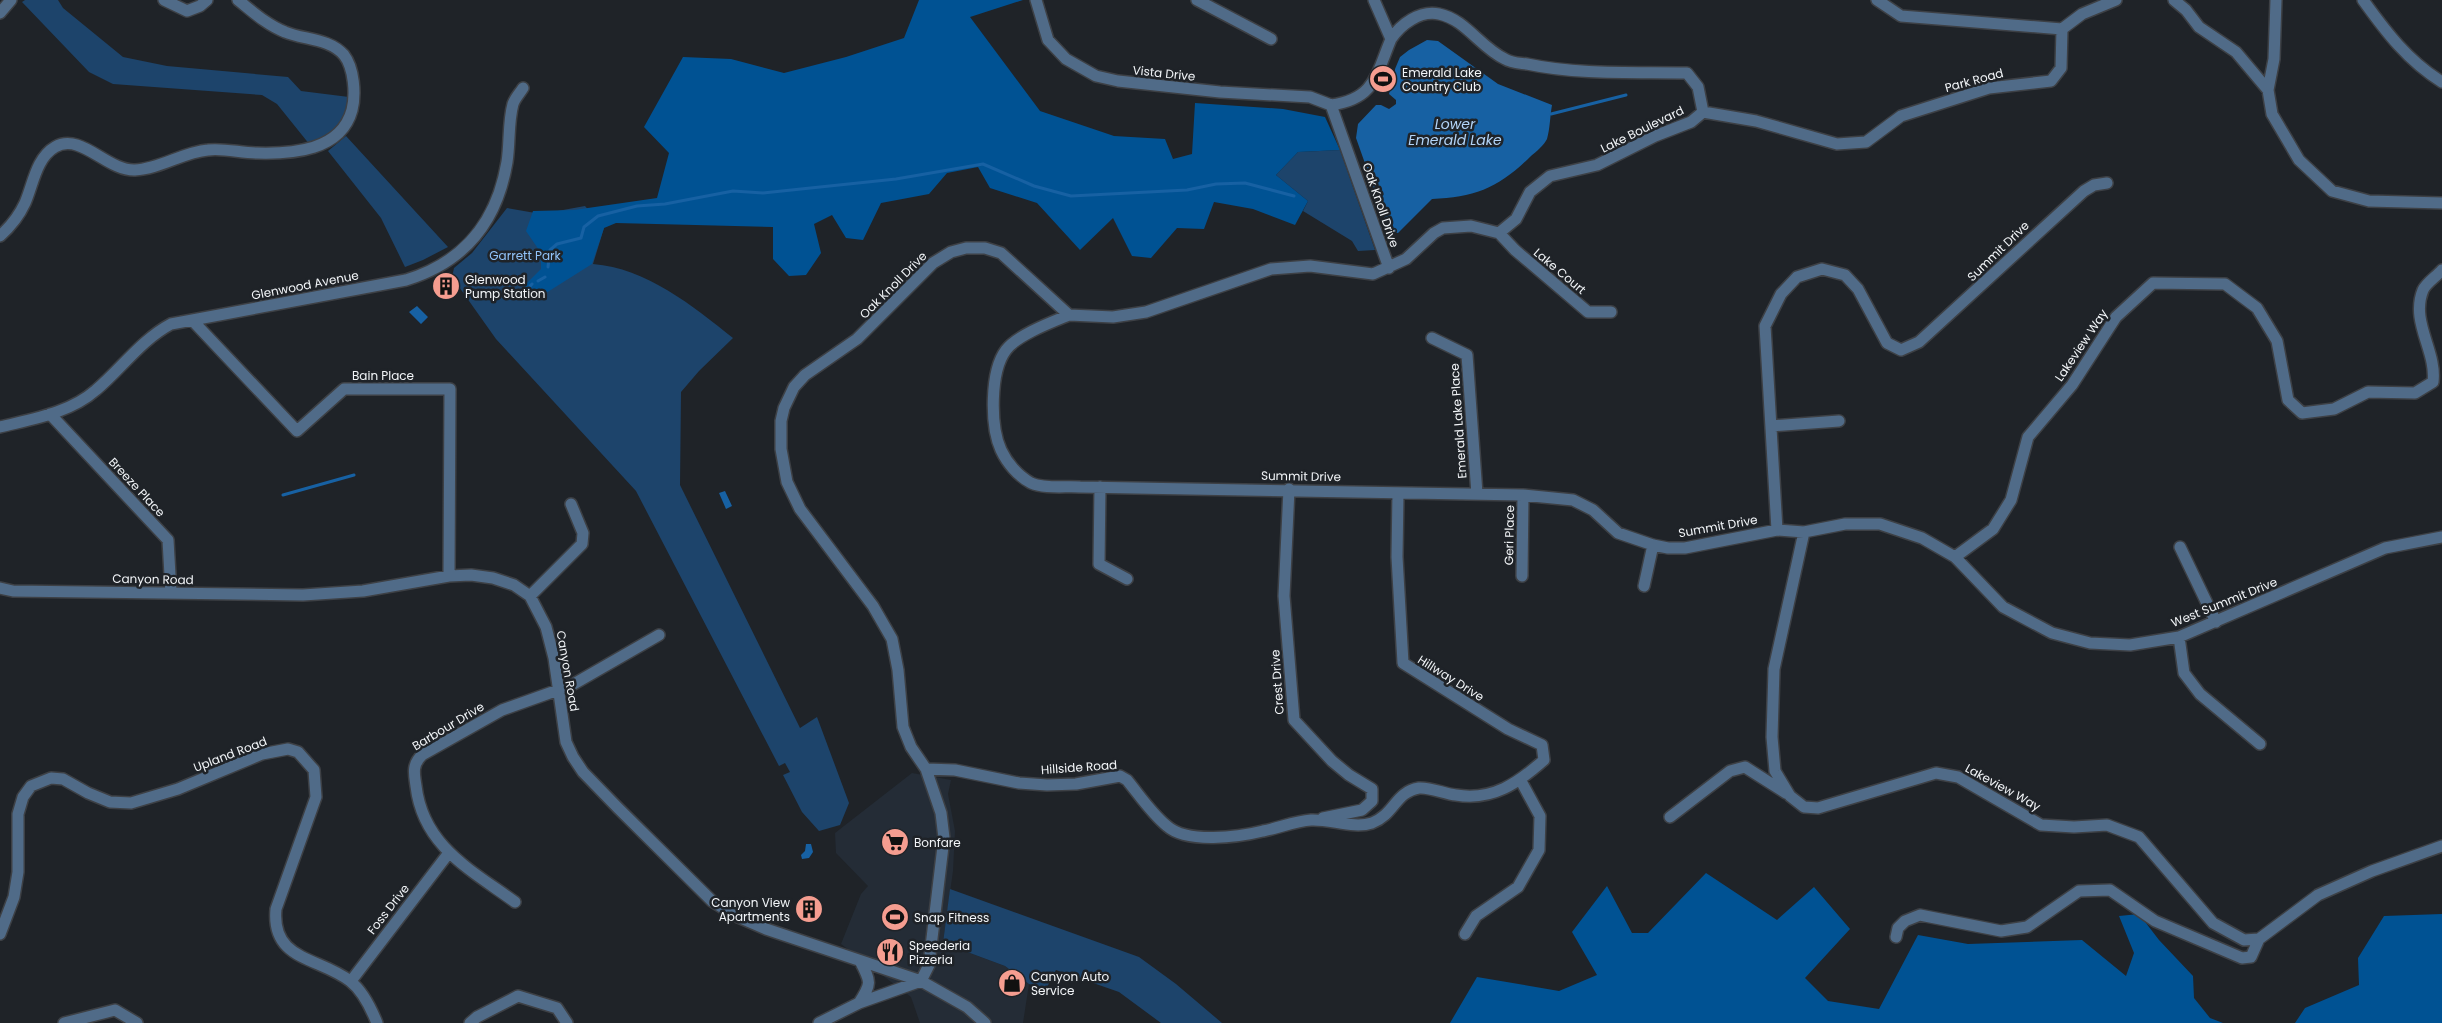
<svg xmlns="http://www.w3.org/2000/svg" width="2442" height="1023" font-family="Poppins,sans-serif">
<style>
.built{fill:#242c36}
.green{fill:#1d446b}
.forest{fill:#005293}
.water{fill:#1761a3}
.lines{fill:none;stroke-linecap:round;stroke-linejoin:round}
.stream{stroke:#1761a3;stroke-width:3}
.minor-casing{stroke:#3d4045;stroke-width:14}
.minor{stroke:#506b88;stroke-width:11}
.labels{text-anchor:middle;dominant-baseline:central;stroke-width:5;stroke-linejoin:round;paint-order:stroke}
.poi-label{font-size:12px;fill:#f2f5f8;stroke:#1f2328;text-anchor:start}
.street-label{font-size:12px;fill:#f2f5f8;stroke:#1f2328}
.park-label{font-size:12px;fill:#91c3f9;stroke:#1f2328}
.water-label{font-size:14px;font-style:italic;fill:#b2d4f8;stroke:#1f2328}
</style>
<rect width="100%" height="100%" fill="#1f2328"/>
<!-- built -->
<path class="built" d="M912,773l39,7 -3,14 7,37 -2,40 -10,72 62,23 24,18 -6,39h-103l-9,-26 -70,-53 20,-50 7,-8 -32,-33 -1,-20z"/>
<!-- green -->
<path class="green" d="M25,0h33l5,8 60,49 44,9 121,11 13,14 48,6c-6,28 -13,36 -39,48l-33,-41 -15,-9 -149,-11 -24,-12 -67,-70z
M346,136l102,111 -25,13 -18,7 -24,-49 -53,-67z
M1340,150l35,100 -17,1 -6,-10 -49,-30 5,-10 -32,-26 22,-23z
M585,206l19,22 -11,36c53,4 100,42 140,74l-34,33 -18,21 -1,93 120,243 17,-11 32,86 -9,22 -21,6 -17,-19 -19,-37 7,-3 -5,-9 -6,3 -143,-275 -140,-152 -44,-62 2,-9 18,-15 35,-45 34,6z
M950,889l189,68 37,27 46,39h-61l-42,-31 -63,-22 -10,19 -17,-5 -24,-18 -62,-23z"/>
<!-- forest -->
<path class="forest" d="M919,0h104l-53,17 70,94 74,25 51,3 8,20 19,-5 3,-51 88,6 42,8 15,33 -42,2 -22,23 32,26 -13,24 -42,-16 -39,-7 -10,27 -27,-1 -26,30 -19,-2 -19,-38 -33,32 -43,-47 -47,-15 -12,-21 -31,6 -18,21 -48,9 -18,37 -17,-2 -14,-23 -18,9 7,29 -15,22 -17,1 -16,-17v-32l-157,-4 -12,5 -12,36 -54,34 -17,-9 20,-20v-16l-15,-22 7,-20 41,-1 83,-12 12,-45 -25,-26 39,-70 48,2 53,14 62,-16 58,-19z
M1706,873l71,47 37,-33 36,42 -45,49 23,23 51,8 39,-74 50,9 114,-4 44,36 8,-23 -15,-37 20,-2 20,26 34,36 1,22 16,20 13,5h-773l27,-46 82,14 38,-16 -25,-43 35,-46 25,47h16z
M2442,914v109h-147l10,-15 54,-23 -1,-27 26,-42z"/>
<!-- water -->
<path class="water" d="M1427,40l11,1 60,43 54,21c-2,11 -2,24 -5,34 -3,6 -11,13 -16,17 -31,31 -56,42 -99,43l-34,34 -6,-1 -8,-15 -28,-79 2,-14 18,-19h5l8,4 7,-5v-4l-7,-6 1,-4 3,-1 2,-20 5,-12 9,-7z
M417,306l11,11 -7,7 -12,-12z
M725,491l7,15 -6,3 -7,-16z
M806,844h5l2,8 -4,6 -7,1 -1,-4 4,-4z"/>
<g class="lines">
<!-- stream -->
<path class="stream" d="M1551,114l75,-19
M548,267l2,-17 7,-6 24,-6 3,-11 14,-11 39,-10 28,-2 68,-13 30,2 133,-14 87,-15 51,22 37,10 116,-6 29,-6 29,-1 49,13
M538,281l7,-4
M520,298l12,-14
M283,495l71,-20"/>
<!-- minor casing -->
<g class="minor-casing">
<path id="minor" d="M164,0l23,11 13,-5 7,-6
M1036,0l12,40 18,19 30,17 22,5 102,11 90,5 21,8
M1197,0l74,39
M1374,0l17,39c-15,36 -16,60 -60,66l58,163
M2174,0l12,10 13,17 37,25 32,38
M2276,0l-2,59 -6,31 4,24 27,46 33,31 37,10 73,2
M2363,0c23,32 45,61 79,82
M0,13l11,-13
M2062,29l20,-15 34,-14
M1703,112l53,9 81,23 29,-2 35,-26 88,-28 62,-7 10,-13 1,-39 -161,-13 -24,-16
M1499,233l16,17 73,62h23
M0,236c10,-9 19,-20 25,-33 8,-18 11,-45 30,-56 26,-15 52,24 80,23 25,-1 48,-18 73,-20 16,-2 33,3 49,3 35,1 84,-2 95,-43 4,-16 2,-42 -8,-55 -15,-17 -40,-15 -59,-23 -18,-7 -32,-20 -47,-32
M1069,315c-17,7 -52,20 -63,35 -16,21 -16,76 -5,100 6,13 17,26 30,33 13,6 35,3 49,4l443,8 50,5 20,10 25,23 35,12 15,3h17l92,-18 27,2 41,-8h35l42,14 33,19 48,50 49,26 38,10 40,2 49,-8 206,-89 57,-11
M192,320l105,111 47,-42h106l-1,187
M1432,338l35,17 10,139
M50,414l118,126 3,53
M1771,426l68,-5
M0,427c32,-8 70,-14 96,-37 25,-21 45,-50 75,-66l235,-44c59,-18 91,-58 101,-118 3,-19 1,-40 6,-58 2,-6 7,-11 10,-16
M1100,487l-1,77 28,15
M1289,489l-5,107 10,124 38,41 17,14 23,14v12l-10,9 -39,8
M1777,530l-12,-204 16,-32 16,-17 25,-8 23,6 13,14 29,54 14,7 18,-8 165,-151 10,-6 13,-2
M1804,532l-30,137 -2,68 3,34 15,25 14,11 14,1 118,-35 22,4 83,48 33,2 33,-2 32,12 74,86 31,17 15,-1 59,-44 54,-24 70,-25
M2180,547l36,75
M1955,557l38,-28 18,-29 17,-63 44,-52 44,-68 37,-34 72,1 32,24 20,33 11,59 14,13 32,-4 34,-17 47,1 18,-11c4,-31 -23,-60 -10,-92 3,-7 14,-14 19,-20
M1522,576l1,-81
M1644,586l9,-41
M0,588l13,3 290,4 60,-4 86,-15 22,-1 22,3 21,7 16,11 16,31 8,31 12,84 7,15 10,15 35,36 94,93 24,15 30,13 155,52 46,26 18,16
M530,596l52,-52 1,-11 -12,-29
M2179,637l5,36 16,21 60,50
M926,769l29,1 64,13 28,2 29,-1 44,-8 7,4c13,16 25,34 40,46 20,18 72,11 96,5 16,-3 32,-10 48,-11 20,-1 42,9 61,3 23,-9 23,-31 47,-35 11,-1 26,6 37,7 37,6 62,-12 88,-35l-2,-15 -34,-16 -105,-66 -6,-106 1,-64
M1670,817l60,-46 15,-4 41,26
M515,902c-44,-32 -92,-56 -99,-116 -2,-13 -4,-21 6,-31l80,-45 70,-25 87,-50
M0,934l14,-37 4,-25v-58l5,-17 8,-11 20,-8 12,1 25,14 22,9 21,1 47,-14 84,-35 26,-5 10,3 16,18 2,27 -40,112c-5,52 43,48 74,72 13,10 21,27 27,42
M1465,934l11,-18 42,-29 21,-37 1,-34 -19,-35
M1896,937l2,-9 7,-7 15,-6 81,16 26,-4 52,-36 31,-1 45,31 87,37 9,-1 8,-18
M351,981l97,-127
M859,1003c13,-20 12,-21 1,-42
M64,1023l51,-13 22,13
M470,1023l7,-6 41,-21 39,12 10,15
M819,1023l40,-20 62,-22 8,-16 1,-10 14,-117 -3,-25 -15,-44 -15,-22 -8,-20 -5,-57 -6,-31 -19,-33 -73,-97 -13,-27 -6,-33v-28l3,-13 10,-21 11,-12 52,-36 76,-76 18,-11 15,-4h19l16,5 68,62 44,2 33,-5 125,-43 39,-3 63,8 33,-15 28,-26 9,-5 28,-2 28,7 17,-14 14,-27 20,-16 47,-11 58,-29 36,-14 12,-10 -5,-25 -11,-14c-53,-1 -108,2 -160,-9 -7,-1 -16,-1 -22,-5 -24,-11 -40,-40 -66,-45 -19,-4 -38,10 -48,25"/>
</g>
<!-- minor -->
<use href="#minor" class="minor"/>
</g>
<!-- icons -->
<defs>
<g id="stadium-disc" transform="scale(1.4375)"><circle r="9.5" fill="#f59d90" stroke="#1f2328"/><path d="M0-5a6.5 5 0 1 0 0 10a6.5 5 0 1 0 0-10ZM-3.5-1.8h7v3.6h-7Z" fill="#111"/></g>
<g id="building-disc" transform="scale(1.4375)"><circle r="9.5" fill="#f59d90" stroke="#1f2328"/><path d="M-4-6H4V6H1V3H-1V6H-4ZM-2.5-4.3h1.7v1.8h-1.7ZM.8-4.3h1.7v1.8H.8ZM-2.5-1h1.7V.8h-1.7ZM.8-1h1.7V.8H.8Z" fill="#111"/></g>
<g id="supermarket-disc" transform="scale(1.4375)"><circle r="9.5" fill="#f59d90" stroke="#1f2328"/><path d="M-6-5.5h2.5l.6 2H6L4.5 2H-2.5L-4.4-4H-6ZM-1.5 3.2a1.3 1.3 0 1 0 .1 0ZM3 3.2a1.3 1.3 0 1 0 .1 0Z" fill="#111"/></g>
<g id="restaurant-disc" transform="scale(1.4375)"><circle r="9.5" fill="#f59d90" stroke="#1f2328"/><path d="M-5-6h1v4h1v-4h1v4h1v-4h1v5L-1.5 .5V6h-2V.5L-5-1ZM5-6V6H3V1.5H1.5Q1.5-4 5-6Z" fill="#111"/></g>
<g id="shop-disc" transform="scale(1.4375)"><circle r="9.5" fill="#f59d90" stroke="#1f2328"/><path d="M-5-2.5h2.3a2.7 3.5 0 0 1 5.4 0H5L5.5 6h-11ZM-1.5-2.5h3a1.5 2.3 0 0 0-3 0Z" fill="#111"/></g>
</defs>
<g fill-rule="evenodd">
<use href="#stadium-disc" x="1383" y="79"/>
<use href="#building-disc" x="446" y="286"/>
<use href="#supermarket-disc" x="895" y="842"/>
<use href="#building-disc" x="809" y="909"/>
<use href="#stadium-disc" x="895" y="917"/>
<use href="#restaurant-disc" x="890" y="952"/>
<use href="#shop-disc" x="1012" y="983"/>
</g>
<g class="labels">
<!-- poi labels -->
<g class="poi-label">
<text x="1402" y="72">Emerald Lake<tspan x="1402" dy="14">Country Club</tspan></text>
<text x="465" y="279">Glenwood<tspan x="465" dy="14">Pump Station</tspan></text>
<text x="914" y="842">Bonfare</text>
<text x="790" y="902" text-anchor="end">Canyon View<tspan x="790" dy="14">Apartments</tspan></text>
<text x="914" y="917">Snap Fitness</text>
<text x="909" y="945">Speederia<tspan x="909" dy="14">Pizzeria</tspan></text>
<text x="1031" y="976">Canyon Auto<tspan x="1031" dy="14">Service</tspan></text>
</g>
<!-- street labels -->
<g class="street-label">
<text transform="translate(1164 73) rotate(6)">Vista Drive</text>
<text transform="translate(1974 80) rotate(-15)">Park Road</text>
<text transform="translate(1642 129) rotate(-26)">Lake Boulevard</text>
<text transform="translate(1381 205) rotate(71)">Oak Knoll Drive</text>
<text transform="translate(1998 251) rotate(-44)">Summit Drive</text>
<text transform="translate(1560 271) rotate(40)">Lake Court</text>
<text transform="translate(305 285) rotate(-11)">Glenwood Avenue</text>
<text transform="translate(893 285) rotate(-45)">Oak Knoll Drive</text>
<text transform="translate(2081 345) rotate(-56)">Lakeview Way</text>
<text x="383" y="375">Bain Place</text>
<text transform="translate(1458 421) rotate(-94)">Emerald Lake Place</text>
<text transform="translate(1301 476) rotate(1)">Summit Drive</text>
<text transform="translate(137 487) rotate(47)">Breeze Place</text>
<text transform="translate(1718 526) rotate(-10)">Summit Drive</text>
<text transform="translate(1509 535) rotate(-89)">Geri Place</text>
<text transform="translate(153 579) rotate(1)">Canyon Road</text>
<text transform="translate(2224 602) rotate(-22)">West Summit Drive</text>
<text transform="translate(568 671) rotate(80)">Canyon Road</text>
<text transform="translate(1451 678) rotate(32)">Hillway Drive</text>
<text transform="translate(1277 682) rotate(-94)">Crest Drive</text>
<text transform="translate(448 726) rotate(-31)">Barbour Drive</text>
<text transform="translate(230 754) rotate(-21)">Upland Road</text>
<text transform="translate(1079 767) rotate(-4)">Hillside Road</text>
<text transform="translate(2003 787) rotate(29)">Lakeview Way</text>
<text transform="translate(388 909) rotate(-52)">Foss Drive</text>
</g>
<!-- park labels -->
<g class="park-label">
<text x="525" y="255">Garrett Park</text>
</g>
<!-- water labels -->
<g class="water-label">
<text x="1455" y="124">Lower<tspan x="1455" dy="16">Emerald Lake</tspan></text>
</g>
</g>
</svg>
